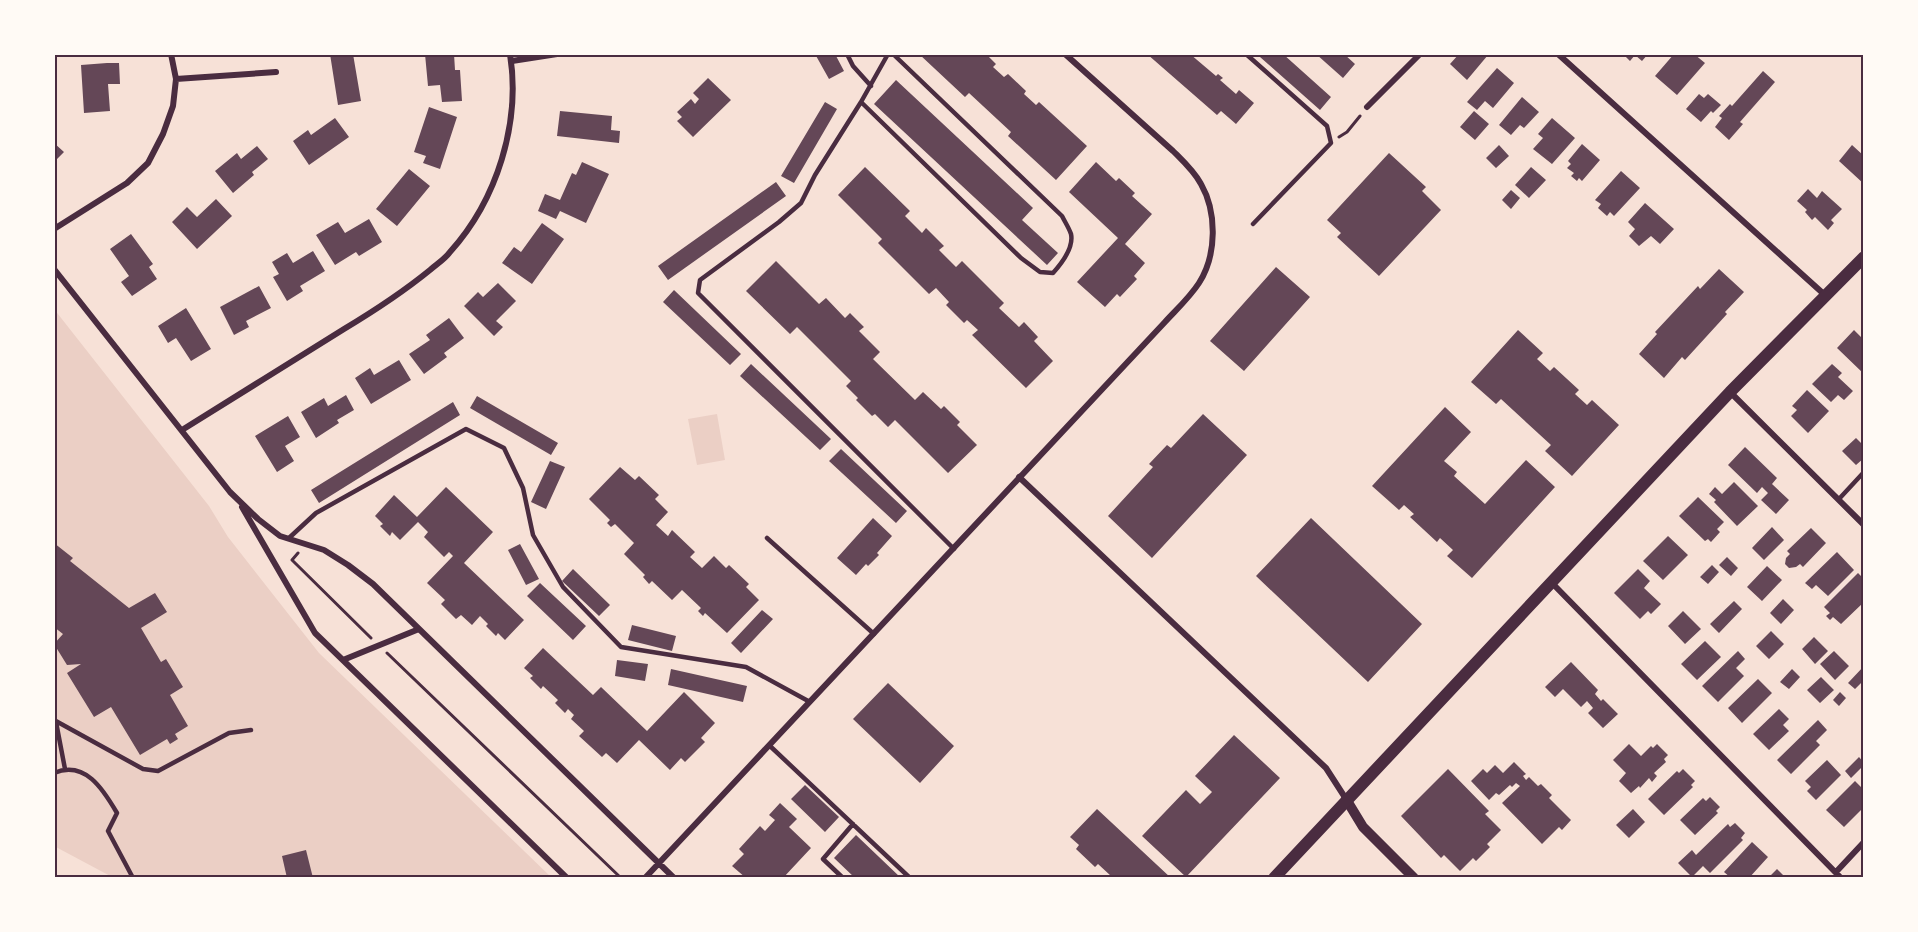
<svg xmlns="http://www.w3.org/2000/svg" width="1918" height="932" font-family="Signika,sans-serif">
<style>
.green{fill:#ebcfc5}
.building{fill:#644757}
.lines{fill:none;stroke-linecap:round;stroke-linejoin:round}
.path{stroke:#4a2c40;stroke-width:3}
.service{stroke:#4a2c40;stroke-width:4.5}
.minor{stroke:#4a2c40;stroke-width:6}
.tertiary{stroke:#4a2c40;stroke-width:10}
.secondary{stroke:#4a2c40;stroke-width:12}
.neatline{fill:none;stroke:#4a2c40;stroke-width:2}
</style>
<rect width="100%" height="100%" fill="#f7e1d7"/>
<!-- green -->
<path class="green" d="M54,309l155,197 19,31 91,116 233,225h-438l-60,-32z
M717,414l8,46 -28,5 -9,-46z"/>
<!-- building -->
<path class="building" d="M330,54h23l8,47 -23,4z
M425,54h29l1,16h5l2,31 -20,1 -2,-17 -12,1z
M815,54h20l9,17 -15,8z
M919,54h67l10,10 -3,3 11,10 4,-3 18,17 -2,3 12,11 3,-3 48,44 -31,34 -48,-44 3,-4 -42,-39 -4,4z
M1147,54h43l26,22 2,-2 5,4 -3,2 16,14 3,-4 15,13 -18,21 -15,-13 -4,4z
M1262,54h21l48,43 -11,13 -60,-53z
M1316,54h28l11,10 -12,14z
M1459,54h28l1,1 -21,25 -17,-16z
M1625,54h23l-6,7 -7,-6 -5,6 -6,-6z
M1674,54h20l11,9 -28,32 -22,-19z
M107,63h12l1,21h-12l2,27 -26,2 -3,-48z
M1497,68l17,15 -21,25 -8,-7 -8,9 -10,-8z
M1763,71l12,11 -35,40 3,2 -14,16 -14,-13 7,-9 -3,-2 11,-12 2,2z
M708,78l23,22 -38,37 -16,-16 5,-4 -5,-5 14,-13 4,5 4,-5 -6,-6z
M896,80l137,128 -11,12 36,33 -11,12 -173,-161z
M1699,94l5,4 4,-4 13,11 -8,8 -2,-2 -10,11 -15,-13z
M1522,97l17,15 -15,16 -4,-3 -9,10 -12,-10z
M825,102l12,7 -43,74 -13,-7z
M429,107l28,10 -17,52 -17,-6 3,-7 -12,-4z
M560,111l52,5 -1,14 9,1 -1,12 -62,-7z
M1474,111l15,13 -14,16 -15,-13z
M335,118l14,19 -40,28 -16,-24 15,-11 3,5z
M1552,118l23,20 -23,26 -19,-15 10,-11 -5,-4z
M54,143l10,9 -10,10z
M1582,144l18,16 -18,21 -3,-3 -2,3 -6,-5 3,-3 -7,-5 4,-4 -3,-3z
M1499,145l10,11 -13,12 -10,-10z
M1852,145l12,11v28l-25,-23z
M257,146l11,13 -16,13 2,3 -21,18 -18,-22 22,-18 4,6z
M1389,153l37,34 -4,4 19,19 -62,66 -42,-39 4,-4 -14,-13z
M582,162l27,12 -23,49 -26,-12 -4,8 -18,-8 7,-17 15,6 12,-27 4,2z
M1096,162l20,19 3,-3 16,15 -3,3 20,18 -27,30 20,19 -11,13 3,3 -17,18 -3,-3 -12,13 -28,-25 41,-44 -49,-46z
M865,167l45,44 -5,5 17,17 4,-5 18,18 -5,4 17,17 6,-6 42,42 -5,5 20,19 5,-5 14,15 -4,4 19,20 -27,27 -54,-53 6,-5 -11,-10 -3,3 -18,-18 3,-3 -13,-14 -7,6 -51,-51 4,-4 -44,-44z
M1531,167l15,13 -17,18 -14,-13z
M409,169l21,17 -33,40 -21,-17z
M1621,171l19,17 -26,28 -4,-4 -3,4 -9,-8 3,-4 -6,-4z
M776,182l10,14 -118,84 -10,-14z
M1808,189l9,9 5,-7 20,18 -11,11 3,3 -6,7 -13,-13 -3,3 -7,-8 2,-2 -10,-9z
M1511,190l9,8 -9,11 -9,-9z
M216,199l16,17 -35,33 -25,-27 15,-15 10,10z
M1645,203l29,26 -14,15 -9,-8 -12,10 -10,-10 6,-7 -7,-7z
M369,219l13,23 -23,14 -3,-4 -21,13 -19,-30 22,-13 7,11z
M542,223l22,16 -32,45 -30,-21 12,-16 7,5z
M131,234l22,30 -4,3 8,12 -25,17 -11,-14 8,-6 -19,-27z
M313,251l12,20 -25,15 3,5 -16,10 -14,-24 6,-3 -7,-12 15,-9 6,10z
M776,261l43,43 7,-6 19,20 5,-5 14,14 -5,4 21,21 -7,7 42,41 8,-8 18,17 3,-3 16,16 -3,3 20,20 -29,28 -53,-53 -7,7 -13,-13 -3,2 -16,-16 2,-2 -12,-12 5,-5 -54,-54 -7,7 -44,-43z
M1276,267l34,30 -66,74 -34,-30z
M1719,269l25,23 -19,20 2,2 -42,46 -3,-3 -18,21 -25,-24 18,-20 -2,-2 43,-46 2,3z
M498,283l18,18 -20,20 7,6 -9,9 -30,-30 14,-14 5,5z
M259,286l12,22 -25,13 3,6 -15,8 -14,-28z
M674,290l67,64 -11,11 -67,-63z
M186,308l25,41 -20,12 -15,-23 -8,5 -10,-17z
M449,318l15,20 -20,15 3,4 -23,17 -15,-20 21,-14 -4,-5z
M1518,330l25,23 -6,6 13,12 4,-4 25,23 -4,4 12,11 5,-5 27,25 -47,51 -27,-25 6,-6 -50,-46 -5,5 -25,-22z
M1854,330l10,10v34l-27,-26z
M399,360l12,20 -40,24 -16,-26 15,-10 4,7z
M751,364l80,75 -11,11 -80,-74z
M1832,364l10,9 -4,4 15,14 -9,9 -6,-5 -7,7 -19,-18z
M1807,390l22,21 -21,22 -17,-17 6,-6 -5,-4z
M346,395l8,15 -17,10 2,3 -23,15 -15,-26 23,-14 4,8z
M477,396l81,47 -7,12 -81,-47z
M453,402l7,13 -141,88 -8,-13z
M1445,407l26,25 -27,29 13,11 -3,4 31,28 41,-44 29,27 -83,91 -25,-22 6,-6 -13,-12 -3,4 -27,-25 4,-3 -10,-9 -5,5 -27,-24z
M1203,414l44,41 -95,103 -44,-42 45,-49 -4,-3 18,-19 4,3z
M288,416l12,21 -15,9 9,15 -17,11 -22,-36z
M1856,438l8,8v12l-8,7 -14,-14z
M1745,447l32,31 -5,6 17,16 -13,14 -15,-14 7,-7 -6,-6 -5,6 -29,-28z
M841,449l66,62 -11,12 -67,-62z
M550,461l15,6 -19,42 -15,-7z
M620,467l15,13 4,-4 20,19 -4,4 13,13 -12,13 12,11 4,-6 23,22 -5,5 12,11 12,-12 12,12 3,-3 20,19 -3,3 13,13 -32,33 -22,-20 -2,3 -5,-5 3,-3 -19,-18 -10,10 -20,-19 -3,3 -6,-7 2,-2 -21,-21 10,-11 -19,-19 -4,3 -4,-4 3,-3 -21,-21z
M1734,482l24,24 -21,20 -23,-24 2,-2 -7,-6 6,-7 7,7z
M446,487l47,45 -29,31 60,57 -19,20 -7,-7 -2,3 -10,-10 2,-2 -8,-8 -8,9 -11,-10 -5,4 -15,-15 4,-4 -18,-17 26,-27 -4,-4 -5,5 -20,-20 4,-5 -10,-10 -18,18 -8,-8 -2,4 -10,-10 3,-2 -8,-8 19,-21 23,22z
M1698,497l26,25 -7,7 3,3 -9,10 -3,-3 -3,2 -26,-25z
M873,518l19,18 -15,17 2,2 -11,11 -2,-2 -10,11 -19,-17z
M1311,518l111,106 -54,58 -112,-106z
M1772,527l12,13 -20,20 -12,-12z
M1811,528l15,15 -23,24 -3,-3 -4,3 -7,1 -4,-4 1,-6 4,-4 -3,-3z
M1668,536l20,19 -25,25 -20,-19z
M54,543l19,15 -3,3 59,47 26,-15 12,19 -26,16 20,34 5,-3 17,28 -13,8 18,31 -13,8 3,5 -8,5 -3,-5 -27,16 -29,-48 -17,10 -27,-44 14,-9 -14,1 -13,-21 9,-10 -9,-7z
M520,544l19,35 -13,6 -18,-35z
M1837,552l17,18 -26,26 -12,-11 -4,4 -7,-6z
M1727,557l11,11 -7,8 -12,-11z
M1712,565l7,7 -11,12 -8,-7z
M1767,566l15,14 -20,21 -15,-14z
M573,569l37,36 -11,11 -37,-35z
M1638,569l12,12 -6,7 17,16 -10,10 -3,-3 -8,8 -26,-26z
M1858,573l6,6v23l-23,22 -8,-7 -3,3 -4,-4 4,-3 -6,-6z
M540,583l46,43 -13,14 -46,-44z
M1783,599l11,11 -13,14 -11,-11z
M1734,601l8,8 -23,24 -9,-9z
M762,610l11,9 -32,34 -10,-10z
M1683,611l18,18 -16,15 -17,-18z
M632,625l44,11 -4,15 -44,-11z
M1771,631l13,13 -15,15 -13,-13z
M1814,637l14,14 -13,13 -13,-15z
M1705,641l16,16 -24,23 -16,-16z
M543,648l50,47 8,-8 46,44 37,-39 31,31 -14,15 4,4 -20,20 -4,-4 -11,12 -31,-30 -22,23 -11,-10 -4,4 -23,-21 5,-5 -13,-12 3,-4 -6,-6 -3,4 -10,-10 3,-3 -15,-14 -2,3 -11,-11 3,-2 -9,-8z
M1738,651l7,8 -9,9 8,8 -26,26 -16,-16z
M1834,651l15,15 -14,14 -15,-16z
M617,660l31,4 -3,17 -30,-5z
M1571,662l27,28 -3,4 6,7 2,-2 15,15 -15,14 -15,-15 5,-5 -6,-7 -6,6 -18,-18 -8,8 -10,-10z
M1864,666v14l-9,9 -7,-6z
M671,669l76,17 -4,16 -75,-17z
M1792,669l8,8 -11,12 -9,-7z
M1821,677l13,13 -14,13 -13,-13z
M1758,679l14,14 -30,30 -14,-15z
M888,683l66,63 -34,37 -67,-64z
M1840,692l6,6 -7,8 -6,-6z
M1779,709l10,10 -6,6 6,6 -20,19 -16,-16z
M1818,720l9,10 -11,11 4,4 -29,29 -14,-14z
M1234,735l46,43 -94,99 -44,-41 44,-46 14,14 12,-12 -17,-16z
M1629,744l12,12 10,-10 2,2 4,-4 11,11 -4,4 2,3 -12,11 3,3 -5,6 -3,-4 -9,10 -1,-2 -8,7 -12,-12 7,-8 -13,-13z
M1859,757l5,6v2l-13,13 -6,-7z
M1827,760l14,15 -25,25 -9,-9 4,-4 -6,-6z
M1514,762l12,12 -3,2 3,4 3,-3 9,9 3,-2 11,11 -3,3 22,22 -9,10 -3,-3 -17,17 -40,-41 18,-17 -4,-3 -4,4 -2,-2 -11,10 -3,-2 -7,7 -18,-19 12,-12 4,4 8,-8 8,8z
M1448,769l41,42 -4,3 16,16 -14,14 3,3 -14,14 -3,-3 -13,13 -16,-16 -3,3 -40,-42z
M1683,769l12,12 -4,4 2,2 -29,28 -16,-16 29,-28 2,2z
M1855,781l9,9v17l-20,20 -18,-17z
M805,785l34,32 -14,15 -34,-33z
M1710,797l10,10 -4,4 2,2 -23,22 -15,-15 23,-22 3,3z
M780,803l17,16 -8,8 22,21 -28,30h-37l-14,-12 12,-12 -5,-5 21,-23 5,5 10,-11 -6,-5z
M1097,809l74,69h-62l2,-2 -13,-12 -3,3 -19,-18 3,-4 -9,-8z
M1633,809l12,13 -16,16 -13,-13z
M1735,823l10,10 -4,5 2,2 -33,33 -7,-7 -11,11 -14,-14 14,-13 4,5 32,-31 2,3z
M856,835l45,43h-46l-21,-20z
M1752,842l16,15 -19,21h-18l-7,-6z
M306,850l7,28h-26l-5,-22z
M1777,869l9,9h-18z"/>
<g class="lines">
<!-- path -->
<path class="path" d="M1339,137l8,-5 13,-16
M298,553l-6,7 79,78
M387,653l234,225"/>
<!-- service -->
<path class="service" d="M847,54l6,12 18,20
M893,54l169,162c3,6 7,12 9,18 3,14 -9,29 -18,39l-13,-1 -19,-14 -160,-156 -46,73 -14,28 -22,19 -79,58 -2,13 256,256
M1246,54l81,72 4,17 -78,81
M861,102l27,-48
M1839,499l25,-27
M289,538l27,-25 150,-84 38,19 19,40 10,47 30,52 58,60 125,20 64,35
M767,538l107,96
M54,720l89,49 15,2 71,-38 22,-3
M56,722l9,47
M770,746l140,132
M54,773c31,-13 49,16 63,40l-9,18 25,47
M843,878l-20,-19 30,-35"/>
<!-- minor -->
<path class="minor" d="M1558,54l268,242
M512,61l45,-7
M176,79l100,-7
M1367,107l53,-53
M54,229l73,-46 21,-20 15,-29 10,-28 3,-27 -5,-25
M54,269l176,223 28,27 22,17 44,14 24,15 25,19 301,294
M1730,392l134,133
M182,430c54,-34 108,-67 162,-101 30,-18 59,-37 86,-59 7,-6 15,-11 20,-18 47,-52 71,-129 60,-198
M1019,477l307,291 20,31
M242,507l73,126 252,245
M1552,583l289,295
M343,660l76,-31
M1836,872l28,-30
M645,878l520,-556c12,-13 25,-25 34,-39 18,-28 18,-71 2,-99 -7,-13 -18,-23 -28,-33l-108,-97"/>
<!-- tertiary -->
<path class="tertiary" d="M1346,799l17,28 51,51"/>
<!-- secondary -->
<path class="secondary" d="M1274,878l456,-486 134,-135"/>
</g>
<!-- border -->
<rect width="1918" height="932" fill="none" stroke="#fffaf5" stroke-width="111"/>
<rect x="56" y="56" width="1806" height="820" class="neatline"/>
</svg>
